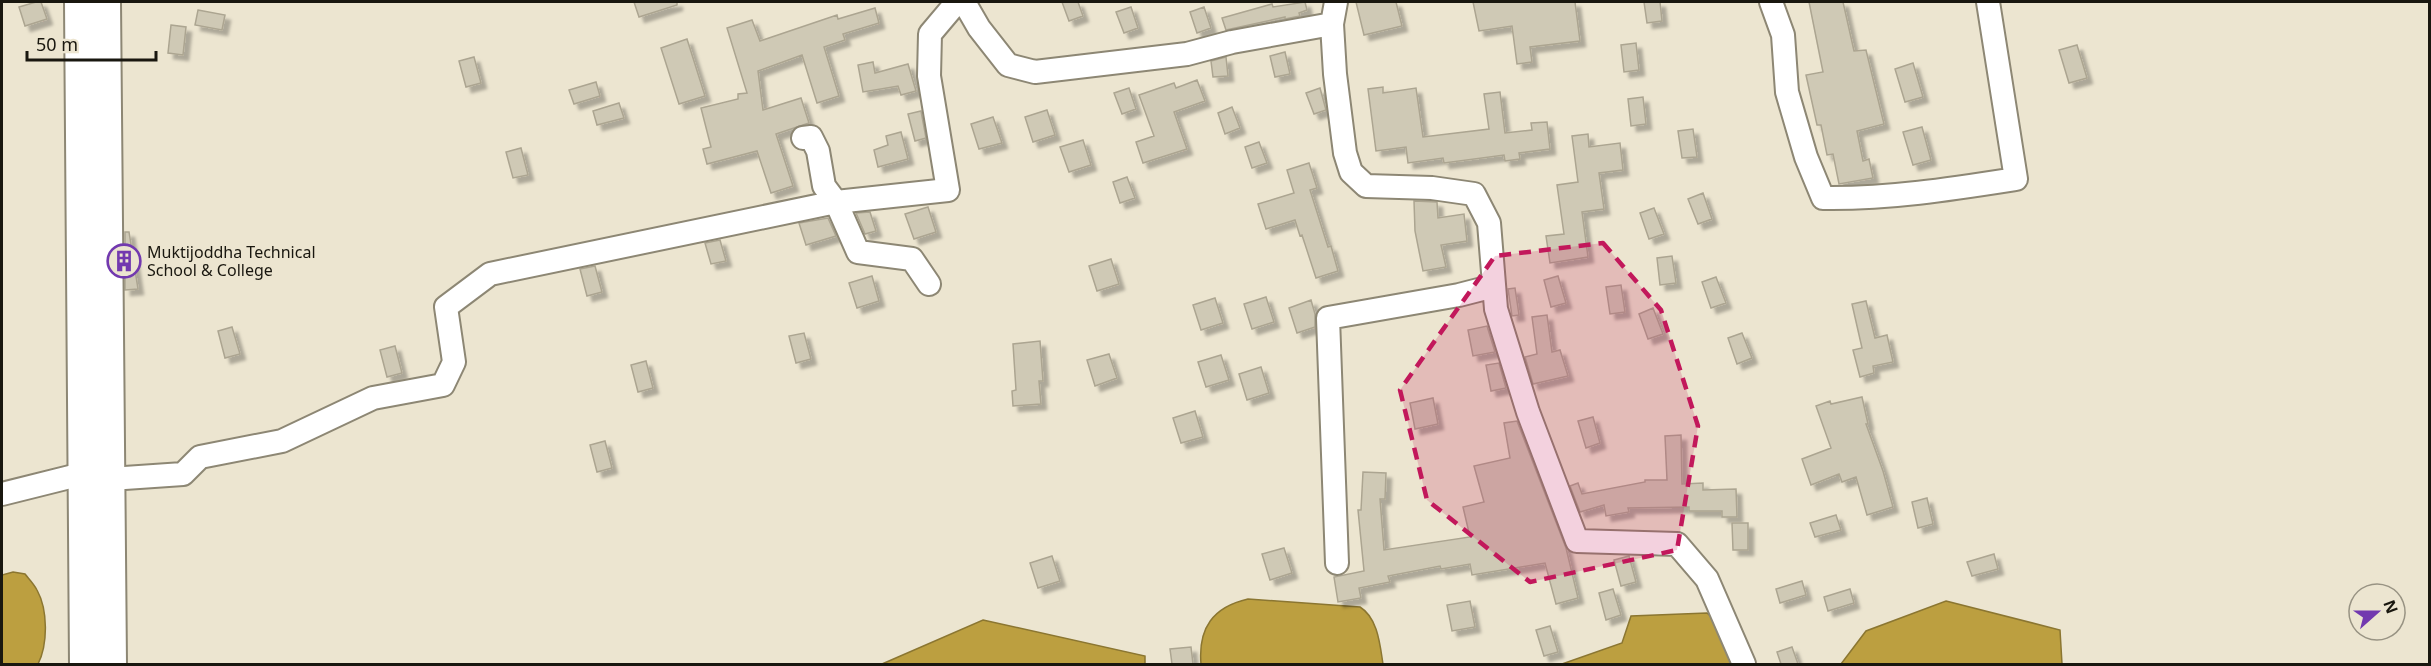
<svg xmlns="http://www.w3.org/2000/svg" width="2431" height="666" font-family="'Noto Sans',sans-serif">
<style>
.water{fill:#bc9f40;stroke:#8b7631;stroke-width:1.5}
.building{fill:#cfc9b5;stroke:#aca591;stroke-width:1.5;filter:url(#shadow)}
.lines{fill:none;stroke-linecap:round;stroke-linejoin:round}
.minor-casing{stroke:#8d8774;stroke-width:26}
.major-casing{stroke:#8d8774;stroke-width:32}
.minor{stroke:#fff;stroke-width:22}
.major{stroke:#fff;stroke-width:28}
.marked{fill:#c2185b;fill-opacity:0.2;stroke:#c2185b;stroke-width:4.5;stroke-dasharray:12 8;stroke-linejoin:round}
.labels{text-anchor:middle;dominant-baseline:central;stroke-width:4.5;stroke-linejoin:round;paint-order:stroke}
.poi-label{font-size:16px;fill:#19170f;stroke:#ece5d0;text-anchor:start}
</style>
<defs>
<filter id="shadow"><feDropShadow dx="5.5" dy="5.5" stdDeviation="1.5" flood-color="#0004"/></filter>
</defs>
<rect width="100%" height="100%" fill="#ece5d0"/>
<!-- water -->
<path class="water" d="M13,572l12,2c4,5 9,10 12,16 11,20 11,54 1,74h-36v-89z
M1248,599l112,8c18,11 20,38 23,57h-182c-3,-36 12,-57 47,-65z
M1946,601l114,29 2,34h-221l25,-33z
M1707,613l16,14 14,37h-175l60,-21 9,-27z
M983,620l162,36v8h-263z"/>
<!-- building -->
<path class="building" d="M36,2h5l6,17 -22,7 -6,-19z
M634,2h43v3l-38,12z
M1062,2h16l5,14 -14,5z
M1305,2l2,8 -8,3 1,3 -15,3v-2l-59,13 -4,-12 50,-14 1,3z
M1356,2h40l6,24 -38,9z
M1473,2h102l5,39 -50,6 2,15 -15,2 -5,-38 -33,5z
M1644,2h16l2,19 -15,2z
M1809,2h34l11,49 12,-1 18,74 -27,7 6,30 6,-2 4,19 -34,6 -6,-30 -6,1 -6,-30h-4l-11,-50 17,-3z
M1131,7l7,21 -14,5 -8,-21z
M1204,7l7,21 -14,5 -7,-21z
M875,8l4,15 -36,11 2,6 -21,7 15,49 -22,7 -15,-48 -44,16 5,39 38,-12 8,25 -33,11 17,52 -22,7 -14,-42 -50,13 -4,-15 8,-2 -10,-39 37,-9v-5l9,-1 -20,-65 25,-8 8,21 77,-26 1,4z
M198,10l27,5 -3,15 -27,-5z
M171,25l15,2 -3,28 -15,-2z
M687,39l18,57 -26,8 -18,-56z
M1636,43l3,27 -15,2 -3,-27z
M2077,45l10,33 -18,5 -10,-33z
M1285,52l5,22 -15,3 -5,-21z
M474,57l7,26 -15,4 -7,-26z
M1226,57l2,19 -15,1 -2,-16z
M873,62l2,11 33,-9 8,27 -15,4 -3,-9 -35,6 -5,-27z
M1913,63l10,34 -18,5 -10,-33z
M1197,80l8,21 -31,11 13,37 -44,14 -7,-21 18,-6 -15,-41 35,-12 2,5z
M596,82l4,14 -26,8 -5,-14z
M1383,87v6l33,-5 7,49 66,-8 -5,-35 16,-2 5,41 27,-3 -1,-7 16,-1 3,27 -31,4 1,6 -15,2 -1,-6 -60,8 -1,-5 -35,5 -2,-16 -30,4 -8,-62z
M1129,88l7,21 -14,5 -8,-21z
M1320,88l6,22 -12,4 -8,-21z
M1643,97l3,27 -15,2 -3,-27z
M619,103l5,15 -27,7 -4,-14z
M1232,107l8,21 -15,6 -7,-21z
M1047,110l8,25 -22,7 -8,-25z
M921,111l5,27 -11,3 -7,-27z
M993,117l9,26 -23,6 -8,-25z
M1922,127l9,33 -18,5 -10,-33z
M1693,129l4,28 -15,1 -4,-27z
M901,132l7,27 -30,8 -4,-17 14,-5 -2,-9z
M1588,134l1,13 31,-4 3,27 -24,3 5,36 -22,3 6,45 -38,6 -4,-27 18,-2 -7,-49 21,-3 -6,-46z
M1083,140l8,25 -22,7 -9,-25z
M1259,142l8,21 -15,5 -7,-21z
M521,148l7,27 -15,3 -7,-26z
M1309,163l8,25 -7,2 18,57 3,-1 7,25 -22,7 -14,-43 -2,1 -5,-16 -29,9 -8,-25 36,-11 -7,-23z
M1127,177l8,21 -15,5 -7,-21z
M1703,193l9,26 -14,5 -10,-25z
M1414,201l23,1 1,16 26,-4 3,27 -26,4 5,22 -23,4 -8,-40z
M928,207l8,25 -22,7 -9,-25z
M1654,208l10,26 -15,5 -9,-26z
M870,212l6,19 -11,3 -9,-21z
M828,218l8,18 -30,9 -7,-22z
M125,232h4l9,57 -13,1z
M720,240l6,21 -15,3 -6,-21z
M1672,256l4,27 -16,2 -3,-27z
M1111,259l8,25 -22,7 -8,-25z
M595,266l7,26 -15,4 -7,-27z
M872,276l7,25 -22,7 -8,-25z
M1558,276l8,27 -15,4 -7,-27z
M1716,277l10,26 -15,5 -9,-26z
M1621,285l4,27 -15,2 -4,-27z
M1515,288l4,27 -7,1 -4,-27z
M1266,297l8,25 -22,7 -8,-25z
M1215,298l8,25 -22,7 -8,-25z
M1311,300l4,14v13l-18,6 -8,-25z
M1866,301l9,37 12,-3 6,27 -20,4 1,7 -14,4 -7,-27 9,-2 -10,-44z
M1653,308l10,26 -15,5 -9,-25z
M1547,315l5,37 8,-2 8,26 -35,8 -8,-27 12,-3 -5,-37z
M1487,326l8,26 -22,4 -5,-26z
M232,327l8,27 -15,4 -7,-27z
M804,333l7,26 -15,4 -7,-27z
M1742,333l10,25 -15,6 -9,-26z
M1040,341l3,40h-4l2,23 -28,2 -1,-15 4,-1 -3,-46z
M395,346l7,27 -15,4 -7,-27z
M1109,354l8,24 -22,8 -8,-26z
M1221,355l8,25 -23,7 -8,-25z
M646,361l7,27 -15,4 -7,-27z
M1499,363l7,25 -15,3 -5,-26z
M1261,367l8,26 -22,7 -8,-26z
M1862,397l6,27h-2l17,47 10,36 -26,8 -11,-38 -14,5 -3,-8 -28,11 -9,-26 29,-11 -15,-42 14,-5 1,3z
M1433,398l5,26 -23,5 -5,-26z
M1195,411l8,26 -22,6 -8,-25z
M1593,417l7,26 -14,5 -8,-27z
M1517,421l49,127 12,50 -22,6 -11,-41 -73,12 -2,-11 -29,5 -1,-3 -52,10 2,6 -31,6 2,10 -23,4 -4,-25 30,-6 -6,-61h3l2,-38 23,1 -1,26h-5l4,51 86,-13 -7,-30 21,-5 -10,-36 36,-8 -6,-35z
M1681,435l1,49 21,-1v7l33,-1 1,28h-15v-6h-33v-4l-61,1 1,4 -23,4 -2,-11 -24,7 -10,-26 8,-3 4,11 63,-12v-2h22l-2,-44z
M605,441l7,27 -15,4 -7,-27z
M1927,498l6,26 -15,4 -6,-26z
M1836,515l5,15 -26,7 -5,-14z
M1732,523h16v27h-15z
M1284,548l8,25 -22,7 -8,-26z
M1994,554l4,15 -26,7 -5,-14z
M1052,556l8,25 -22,7 -8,-25z
M1629,556l7,26 -15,4 -7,-26z
M1802,581l4,14 -26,8 -4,-14z
M1613,589l8,26 -15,5 -7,-27z
M1850,589l4,14 -26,8 -4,-14z
M1470,601l5,26 -23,4 -5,-26z
M1550,626l8,26 -14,4 -8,-26z
M1191,647l2,17h-21l-2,-15z
M1792,647l6,17h-17l-4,-12z"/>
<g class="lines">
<!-- minor casing -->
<g class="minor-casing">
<path id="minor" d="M964,2l15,26 29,37 27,7 152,-18 45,-12 100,-18
M1336,2l-4,22 3,50 10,79 6,19 15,14 66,2 42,6 15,29 7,86 32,103 49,129 100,3 30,35 37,85
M1771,2l12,33 4,57 19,65 17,41c66,1 129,-9 193,-19l-28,-177
M803,138l8,-1 7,14 6,35 12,16 112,-12 -19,-114 1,-42 27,-32
M110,479l73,-5 17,-17 82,-16 91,-43 70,-13 11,-23 -8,-55 44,-33 346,-72 22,50 54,7 17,25
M2,494l80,-20
M1337,563l-9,-245 131,-23 35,-9"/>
</g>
<!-- major casing -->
<g class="major-casing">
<path id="major" d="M79,2l5,662
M106,2l6,662"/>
</g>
<!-- minor -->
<use href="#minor" class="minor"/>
<!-- major -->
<use href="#major" class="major"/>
</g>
<!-- marked area -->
<path class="marked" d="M1603,243l58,67 37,116 -21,124 -147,32 -103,-82 -27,-110 95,-134z"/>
<!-- icons -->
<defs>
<g id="building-ring" transform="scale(1.725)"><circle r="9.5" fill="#ece5d0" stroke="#7239af" stroke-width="1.5"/><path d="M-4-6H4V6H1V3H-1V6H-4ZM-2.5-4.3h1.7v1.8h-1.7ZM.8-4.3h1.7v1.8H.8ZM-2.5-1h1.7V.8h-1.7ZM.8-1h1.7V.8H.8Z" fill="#7239af"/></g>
</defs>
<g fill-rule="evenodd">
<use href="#building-ring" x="124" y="261"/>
</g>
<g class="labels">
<!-- poi labels -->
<g class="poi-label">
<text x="147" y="252">Muktijoddha Technical<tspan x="147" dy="18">School &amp; College</tspan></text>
</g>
</g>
<!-- border -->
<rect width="2431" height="666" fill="none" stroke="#19170f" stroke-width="6"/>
<!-- north arrow -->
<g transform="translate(2377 612) rotate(69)"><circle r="28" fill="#ece5d0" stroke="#989383" stroke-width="1.5"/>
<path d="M0-4.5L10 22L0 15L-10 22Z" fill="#7239af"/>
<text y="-9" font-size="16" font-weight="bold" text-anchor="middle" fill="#19170f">N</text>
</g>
<!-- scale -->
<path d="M27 51v9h129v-9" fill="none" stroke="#19170f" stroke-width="3"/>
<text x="36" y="51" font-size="18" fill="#19170f" stroke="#ece5d0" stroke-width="4.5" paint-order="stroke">50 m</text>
</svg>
